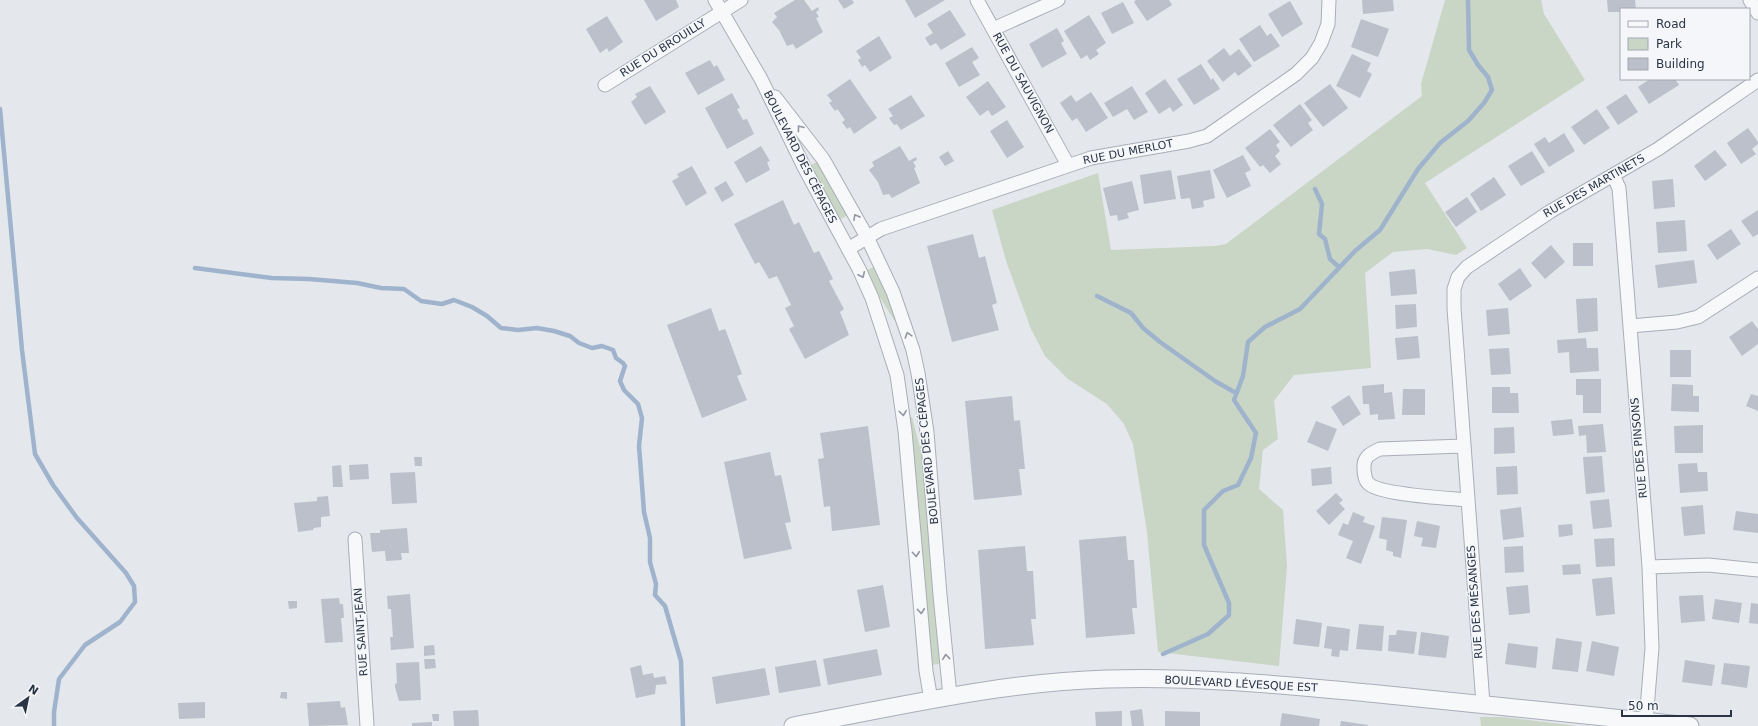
<svg xmlns="http://www.w3.org/2000/svg" width="1758" height="726" font-family="'DejaVu Sans',sans-serif">
<style>
.green{fill:#c9d6c5}
.lines{fill:none;stroke-linecap:round;stroke-linejoin:round}
.stream{stroke:#9fb4cc;stroke-width:4.5}
.building{fill:#bbc0ca}
.minor-casing{stroke:#a9aeb7;stroke-width:15}
.tertiary-casing{stroke:#a9aeb7;stroke-width:19}
.minor{stroke:#f7f8fa;stroke-width:13}
.tertiary{stroke:#f7f8fa;stroke-width:17}
.oneway{stroke:#9196a0}
.labels{text-anchor:middle;dominant-baseline:central;stroke-width:3;stroke-linejoin:round;paint-order:stroke}
.street-label{font-size:11px;fill:#2b3445;stroke:#f4f6f9}
</style>
<rect width="100%" height="100%" fill="#e4e7ec"/>
<!-- green -->
<path class="green" d="M1445,0h96l3,14 41,66 -160,103 42,65 -11,7 -29,-6 -34,3 -28,21 6,95 -77,7 -20,26 4,38 -15,11 -4,39 24,21 4,56 -8,100 -121,-14 -11,-120 -14,-88 -9,-20 -17,-20 -39,-25 -23,-23 -14,-27 -24,-65 -15,-54 106,-37 13,77 104,-4 11,-2 196,-148 -1,-12z
M818,161l30,54 -9,5 -29,-54z
M875,267l22,51 -3,2 -20,-32 -8,-18z
M910,417h2l11,42 17,205 -10,1z
M1480,717h22l76,9h-97z"/>
<g class="lines">
<!-- stream -->
<path class="stream" d="M0,109l22,241 13,104 18,31 24,33 49,55 8,13 1,16 -15,20 -35,23 -26,34 -5,33v14
M1315,189l7,15 -3,30 6,5 5,20 9,8
M195,268l77,10 37,1 48,4 24,5 23,1 17,12 21,3 12,-4 18,7 15,9 14,12 17,2 19,-2 17,3 16,5 9,7 13,5 10,-2 11,4 3,8 7,5 2,3 -5,15 4,9 14,14 4,14 -3,28 2,26 3,40 6,26v24l6,22 -1,11 10,11 16,55 2,65
M1097,296l34,17 12,15 17,14 55,39 21,12
M1163,654l45,-20 21,-19v-12l-25,-58v-35l19,-19 15,-6 13,-27 5,-25 -22,-33 9,-24 5,-34 17,-15 35,-18 55,-58 25,-21 38,-61 22,-26 28,-22 16,-18 8,-13 -4,-13 -10,-12 -9,-15 -1,-50"/>
</g>
<!-- building -->
<path class="building" d="M644,0h32l3,7 -23,14z
M795,0h9l8,11 6,-4 1,3 -3,2 3,5 -3,1 7,14 -27,17 -3,-5 -6,2 -8,-16 -7,-8 5,-5 -3,-4z
M838,0h14l2,3 -10,6z
M905,0h40l-30,18z
M1136,0h33l3,5 -25,16 -13,-19z
M1362,0h31l1,11 -31,3z
M1607,0h28l1,9h-15v3h-13z
M1290,1l13,23 -21,13 -14,-23z
M1123,2l11,21 -22,11 -11,-21z
M950,10l16,25 -25,15 -5,-7 -6,3 -5,-8 8,-5 -6,-9z
M1089,15l17,28 -10,7 3,4 -9,6 -3,-5 -6,4 -17,-28z
M607,16l16,26 -14,10 -2,-4 -7,5 -14,-24z
M1361,19l28,10 -11,28 -27,-10z
M1260,25l7,11 4,-3 9,13 -26,16 -15,-23z
M1057,28l7,13 -3,2 6,11 -25,14 -13,-24z
M879,36l13,22 -22,14 -5,-7 -3,2 -4,-7 3,-2 -5,-7z
M972,47l7,11 -7,4 8,13 -21,12 -14,-24z
M1224,48l6,8 9,-7 13,17 -14,10 -3,-4 -12,10 -16,-21z
M1352,54l19,9 -4,8 5,3 -12,24 -24,-12z
M710,60l4,7 3,-2 8,15 -27,15 -13,-22z
M1201,64l10,16 2,-2 7,11 -26,16 -17,-26z
M850,79l27,39 -23,16 -4,-7 -3,2 -5,-7 3,-2 -7,-10 -1,-1 -2,2 -6,-8 3,-2 -5,-6z
M1165,79l18,26 -10,7 -3,-5 -11,7 -14,-21z
M1650,79h25l4,6 -30,19 -11,-17z
M988,81l18,26 -14,9 -4,-6 -8,6 -14,-19z
M1330,84l18,24 -25,19 -19,-24z
M650,86l16,26 -21,13 -14,-23 6,-5 -2,-3z
M1132,86l16,26 -14,8 -7,-11 -14,8 -9,-14z
M1091,92l17,26 -22,14 -9,-14 -5,3 -12,-18 11,-8 5,7z
M732,93l8,15 -3,1 6,11 4,-1 7,15 -27,15 -22,-41z
M1626,94l12,18 -20,13 -12,-18z
M911,95l14,21 -24,14 -4,-6 -3,1 -5,-7 4,-2 -5,-7z
M1300,104l12,16 -4,3 5,7 -22,17 -18,-22z
M1597,109l13,19 -26,17 -13,-18z
M1007,120l17,27 -17,11 -17,-27z
M1748,128l10,14v2l-6,5 4,5 -15,10 -14,-21z
M1270,129l10,13 -4,3 4,6 -5,5 6,8 -11,9 -7,-8 -3,2 -15,-19z
M1564,133l11,18 -26,16 -15,-23 11,-7 4,6z
M761,146l9,15 -3,1 3,8 -24,13 -12,-21z
M900,146l9,15 7,-4 1,3 -4,2 3,5 -2,1 6,15 -28,15 -3,-4 -6,1 -5,-13 -9,-12 5,-4 -2,-4z
M1715,150l12,15 -22,16 -11,-15z
M948,151l6,10 -9,5 -6,-9z
M1532,151l13,21 -24,14 -13,-20z
M1243,155l8,15 -6,3 6,13 -24,12 -14,-28z
M692,166l15,27 -21,13 -14,-25 7,-4 -2,-3z
M1171,170l5,29 -32,5 -4,-29z
M1210,170l5,28 -12,3 1,6 -12,2 -2,-11 -9,1 -4,-23z
M1494,177l12,18 -25,16 -11,-17z
M1673,179l2,28 -21,2 -2,-28z
M726,181l8,14 -12,7 -8,-14z
M1132,181l7,29 -12,3 2,5 -11,3 -1,-6 -7,1 -7,-28z
M1467,197l10,15 -21,15 -11,-15z
M783,200l11,25 5,-3 15,31 5,-2 14,28 -4,2 15,28 -4,3 9,23 -44,24 -16,-30 5,-3 -9,-18 6,-3 -14,-29 -8,3 -10,-17 -4,2 -21,-40z
M1758,210v24l-5,3 -12,-16z
M1685,220l2,31 -29,2 -2,-31z
M1731,229l10,15 -24,16 -10,-15z
M973,234l6,24 6,-2 12,47 -5,2 7,25 -47,12 -25,-96z
M1573,243h20v23h-20z
M1551,245l14,17 -20,17 -14,-16z
M1694,260l3,23 -39,5 -3,-23z
M1520,268l12,18 -22,15 -12,-17z
M1415,269l2,25 -26,2 -2,-24z
M1597,298l1,33 -20,2 -2,-34z
M1416,304l1,23 -21,2 -1,-24z
M711,308l8,23 6,-2 1,2 16,43 -5,2 10,24 -45,18 -35,-93z
M1508,308l2,26 -22,2 -2,-26z
M1752,321l6,8v15l-16,12 -13,-19z
M1418,336l2,22 -23,2 -2,-22z
M1586,338l1,10h11l1,23 -29,2 -1,-21 -11,1 -1,-13z
M1509,348l2,26 -20,1 -2,-26z
M1670,350h21v27h-21z
M1576,379h25v34h-18v-18h-7z
M1384,384v9l8,-1 3,27 -17,1v-6l-8,1 -1,-11h-6l-1,-18z
M1672,384l21,1v11h6v16l-28,-1z
M1492,387h18v6h8l1,20h-27z
M1403,389h22v26h-23z
M1751,394l7,2v15l-12,-5z
M1349,395l12,19 -18,12 -12,-19z
M1012,396l2,25 6,-1 5,49h-6l3,26 -48,5 -9,-99z
M1572,419l2,15 -21,2 -2,-15z
M1316,421l21,8 -9,22 -21,-9z
M1603,424l3,28 -19,1 -1,-18 -7,1 -1,-10z
M1703,425v28h-28l-1,-27z
M868,426l12,99 -48,6 -2,-25 -6,1 -6,-48 6,-1 -4,-25z
M1514,427l1,26 -21,1v-26z
M770,452l5,24 6,-1 10,47 -6,1 7,26 -48,10 -20,-97z
M1602,456l3,36 -19,2 -3,-37z
M414,457h8v9h-7z
M1697,463l1,9h9l1,19 -28,2 -2,-29z
M368,464l1,15 -19,1 -1,-15z
M341,465l2,22h-10l-1,-21z
M1517,466l1,28 -21,1 -1,-28z
M1331,467l1,17 -20,2 -1,-17z
M415,472l2,31 -25,1 -2,-31z
M1336,493l7,7 -4,3 6,6 -16,16 -13,-14z
M328,496l2,20 -9,1v10l-7,1 -1,2 -15,2 -4,-29 23,-2v-4z
M1609,499l3,28 -19,2 -3,-28z
M1703,505l2,29 -21,2 -3,-29z
M1521,507l3,30 -21,3 -3,-30z
M1736,511l22,3v19l-25,-3z
M1353,512l12,5 -2,5 12,4 -14,38 -15,-6 7,-17 -15,-6 5,-12 5,2z
M1382,517l25,3 -6,38 -8,-2v-4l-7,-2 1,-10 -8,-2z
M1417,521l23,5 -4,22 -15,-2 2,-8 -9,-2z
M1572,524l1,11 -14,2 -1,-12z
M407,528l2,25h-8l1,7 -16,1 -1,-10 -13,1 -2,-19h10v-3z
M1126,536l2,24h6l3,48h-5l3,26 -49,4 -7,-98z
M1614,538l1,28 -19,1 -2,-28z
M1025,546l2,25h6l3,48h-5l3,26 -49,4 -7,-99z
M1523,546l1,26 -19,1 -1,-26z
M1580,564l1,10 -18,1 -1,-10z
M1612,577l3,37 -19,2 -4,-37z
M883,585l7,42 -25,5 -8,-42z
M1528,585l2,28 -21,2 -3,-28z
M410,594l4,54 -23,2 -1,-13h3l-2,-28h-3l-1,-13z
M1703,595l2,26 -24,2 -2,-27z
M339,598l1,6h3l1,14h-3l2,24 -18,1 -4,-44z
M1715,599l27,4 -3,20 -27,-4z
M288,601h9v7l-8,1z
M1751,603l7,1v20l-9,-1z
M1296,619l26,4 -3,24 -26,-3z
M1359,624l25,2 -2,25 -26,-2z
M1327,626l23,3 -2,22 -8,-1 -1,7 -8,-1 1,-7 -8,-1z
M1397,630l20,2 -3,22 -26,-3 1,-16h7z
M1421,632l28,4 -3,22 -28,-3z
M1556,638l26,4 -4,30 -26,-3z
M1592,641l27,6 -5,29 -28,-5z
M1508,643l30,4 -2,21 -31,-4z
M434,645l1,10 -11,1v-10z
M877,649l5,26 -54,10 -5,-26z
M424,659h11l1,9 -11,1z
M816,660l5,26 -42,7 -4,-26z
M1685,660l30,5 -3,21 -30,-4z
M419,662l2,38 -22,1 -4,-14v-3l2,-1 -1,-20z
M1724,663l26,3 -3,22 -26,-4z
M641,665l2,10 10,-2 1,5 11,-2 2,8 -11,1 -1,9 -19,4 -6,-30z
M765,668l5,27 -54,9 -4,-27z
M281,692h6v7l-7,-1z
M340,701l1,7 4,-1 3,18 -39,1 -2,-23z
M205,702v16l-26,1 -1,-16z
M1142,709l2,17h-12l-2,-15z
M478,710l1,16h-25l-1,-15z
M1122,711v15h-26l-1,-14z
M1165,711l35,1v14h-35z
M1282,713l38,6 -1,7h-39z
M432,714h7v7h-6z
M1341,721l27,4v1h-28z
M432,722v4h-20v-3z"/>
<g class="lines">
<!-- minor casing -->
<g class="minor-casing">
<path id="minor" d="M715,0l46,79 43,88 55,102 13,29 25,77 8,56 21,240 5,29
M977,0l91,165
M1750,0l8,13
M993,29l65,-29
M605,85l136,-85
M775,97l48,62 44,78 26,55 20,58 5,23 9,59 13,163 10,101
M1613,175l6,13 30,379 3,81 -6,73
M848,249l33,-20 210,-71 98,-17 18,-5 89,-62 16,-16 9,-15 7,-19 1,-24
M1630,326l47,-4 21,-5 60,-39
M1463,446l-83,3c-9,4 -17,8 -16,19 0,4 1,12 4,15 10,12 81,15 100,17
M355,539l12,187
M1649,567l59,-2 50,5
M1483,704l-29,-396v-19l4,-12 9,-10 84,-56 107,-62 100,-69"/>
</g>
<!-- tertiary casing -->
<g class="tertiary-casing">
<path id="tertiary" d="M793,726c104,-19 208,-44 314,-47 87,-3 176,6 262,14 107,10 214,22 321,33"/>
</g>
<!-- minor -->
<use href="#minor" class="minor"/>
<!-- tertiary -->
<use href="#tertiary" class="tertiary"/>
</g>
<!-- one-way arrows -->
<defs><path id="oneway-chevron" d="M-2-3.5L2.5 0L-2 3.5" fill="none" stroke-width="1.6" stroke-linecap="round" stroke-linejoin="round"/></defs>
<g class="oneway">
<use href="#oneway-chevron" transform="translate(800 128) rotate(-127)"/>
<use href="#oneway-chevron" transform="translate(856 217) rotate(-119)"/>
<use href="#oneway-chevron" transform="translate(862 275) rotate(65)"/>
<use href="#oneway-chevron" transform="translate(908 335) rotate(-107)"/>
<use href="#oneway-chevron" transform="translate(903 413) rotate(83)"/>
<use href="#oneway-chevron" transform="translate(916 554) rotate(85)"/>
<use href="#oneway-chevron" transform="translate(921 611) rotate(85)"/>
<use href="#oneway-chevron" transform="translate(946 657) rotate(-96)"/>
</g>
<g class="labels">
<!-- street labels -->
<g class="street-label">
<text transform="translate(663 48) rotate(-32)">RUE DU BROUILLY</text>
<text transform="translate(1023 83) rotate(61)">RUE DU SAUVIGNON</text>
<text transform="translate(1128 152) rotate(-11)">RUE DU MERLOT</text>
<text transform="translate(800 157) rotate(63)">BOULEVARD DES CÉPAGES</text>
<text transform="translate(1594 186) rotate(-30)">RUE DES MARTINETS</text>
<text transform="translate(1639 448) rotate(-95)">RUE DES PINSONS</text>
<text transform="translate(927 451) rotate(-96)">BOULEVARD DES CÉPAGES</text>
<text transform="translate(1475 602) rotate(-94)">RUE DES MÉSANGES</text>
<text transform="translate(361 632) rotate(-94)">RUE SAINT-JEAN</text>
<text transform="translate(1241 684) rotate(3)">BOULEVARD LÉVESQUE EST</text>
</g>
</g>
<!-- legend -->
<rect x="1620" y="8" width="130" height="72" fill="#f4f6f9" stroke="#a4a8b1"/>
<rect x="1628" y="21" width="20" height="6" fill="#f7f8fa" stroke="#a4a8b1"/>
<text x="1656" y="28" font-size="12" fill="#2b3445">Road</text>
<rect x="1628" y="38" width="20" height="12" fill="#c9d6c5" stroke="#a4a8b1"/>
<text x="1656" y="48" font-size="12" fill="#2b3445">Park</text>
<rect x="1628" y="58" width="20" height="12" fill="#bbc0ca" stroke="#a4a8b1"/>
<text x="1656" y="68" font-size="12" fill="#2b3445">Building</text>
<!-- north arrow -->
<g transform="translate(28 698) rotate(33)" stroke="#f4f6f9" stroke-width="3" paint-order="stroke">
<path d="M0-3L7 15L0 10L-7 15Z" fill="#2b3445"/>
<text y="-6" font-size="11" font-weight="bold" text-anchor="middle" fill="#2b3445">N</text>
</g>
<!-- scale -->
<path d="M1622 710v6h109v-6" fill="none" stroke="#2b3445" stroke-width="2"/>
<text x="1628" y="710" font-size="12" fill="#2b3445" stroke="#f4f6f9" stroke-width="3" paint-order="stroke">50 m</text>
</svg>
